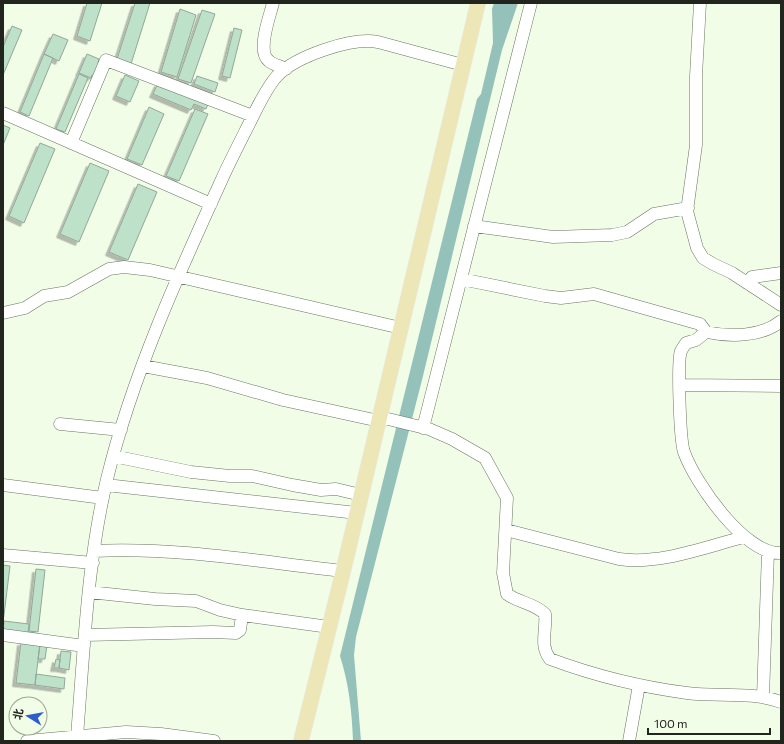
<svg xmlns="http://www.w3.org/2000/svg" width="784" height="744" font-family="Commissioner,'Noto Sans SC',sans-serif">
<style>
.water{fill:#94c1b9}
.building{fill:#bde1c9;stroke:#93a79a;filter:url(#shadow)}
.lines{fill:none;stroke-linecap:round;stroke-linejoin:round}
.minor-casing{stroke:#6b7562;stroke-width:13}
.major-casing{stroke:#e9e9e8;stroke-width:16}
.minor{stroke:#fff;stroke-width:12}
.major{stroke:#ede7b8;stroke-width:15}
</style>
<defs>
<filter id="shadow"><feDropShadow dx="-3.5" dy="3.5" stdDeviation="0" flood-color="#0004"/></filter>
</defs>
<rect width="100%" height="100%" fill="#f2fde8"/>
<!-- water -->
<path class="water" d="M494,3h24l-16,47 -80,330 -66,257 -2,18 7,86h-8c-1,-29 -4,-57 -13,-85l137,-557 4,-5 12,-51 -1,-34z"/>
<!-- building -->
<path class="building" d="M87,3h15l-12,38 -13,-5z
M135,3h15l-19,61 -14,-5z
M180,9l16,6 -19,62 -16,-5z
M202,10l13,4 -24,69 -13,-4z
M12,26l10,4 -19,45v-28z
M234,28l8,2 -12,48 -8,-2z
M53,34l15,6 -9,21 -15,-7z
M44,54l9,4 -24,58 -9,-4z
M87,54l12,5 -1,4 2,1 -6,12 -2,-1 -1,3 -12,-5z
M79,74l9,4 -23,54 -9,-3z
M125,75l14,6 -9,21 -14,-6z
M197,76l21,7 -3,9 -21,-8z
M158,83l50,21 -2,5 -12,-5 -3,6 -38,-16z
M149,107l15,7 -22,51 -15,-6z
M195,109l13,5 -29,67 -13,-5z
M3,125l7,3 -7,17z
M40,143l15,6 -31,74 -15,-7z
M90,163l19,8 -30,71 -19,-8z
M138,184l19,8 -29,68 -19,-8z
M3,565l7,1 -7,57z
M36,569l9,1 -7,62 -9,-1z
M4,621l25,3 -1,9 -25,-3z
M21,642l19,2 -5,41 -19,-2z
M40,644l7,1 -2,14h-7z
M61,651l10,1 -2,18 -10,-2z
M56,659l4,1 -1,8h-5z
M36,674l29,4 -1,11 -29,-4z"/>
<g class="lines">
<!-- minor casing -->
<g class="minor-casing">
<path id="minor" d="M273,3c-3,13 -17,48 -4,58 4,4 12,5 17,8
M700,3l-4,73v69l-9,66 10,37 6,10 10,6 19,9 49,32
M3,113l208,91
M71,143l35,-83 147,56
M474,226l79,11 59,-2 15,-3 27,-18 34,-6
M461,279l84,17 16,2 33,-4 106,30 6,8
M747,283l5,-6 29,-4
M3,313l22,-5 19,-12 24,-4 41,-23 15,-2 26,3 251,58
M781,321c-19,16 -51,16 -75,11l-10,8 -10,3c-2,3 -4,6 -5,8 -4,10 -1,90 3,101 11,31 61,103 97,101
M143,366l64,12 76,22 96,21
M680,385l101,1
M380,417l49,12 23,10 33,19 22,40 -4,75 4,21c12,9 27,9 38,20 2,16 -6,31 5,45 43,16 91,28 137,34 31,4 64,-2 94,9
M60,424l61,6
M423,428l108,-425
M113,456l78,16 39,4h22l40,9 29,5 15,-1 25,6
M3,485l100,13
M106,485l251,28
M506,530l113,29c41,6 86,-12 125,-22
M94,551c84,-4 167,11 249,20
M3,555l90,8
M89,592l66,7 41,2 24,9 22,5 87,12
M3,635l81,11
M85,635l128,-3 23,1 4,-3 2,-15
M763,697l5,-145
M77,736c7,-85 10,-174 30,-257 25,-103 71,-204 115,-300 9,-20 20,-41 30,-61 7,-14 15,-31 25,-42 19,-20 75,-39 101,-34l85,23
M27,741l99,-9 35,2 53,7
M629,741l10,-56"/>
</g>
<!-- major casing -->
<g class="major-casing">
<path id="major" d="M301,741l41,-165 136,-573"/>
</g>
<!-- minor -->
<use href="#minor" class="minor"/>
<!-- major -->
<use href="#major" class="major"/>
</g>
<!-- border -->
<rect width="784" height="744" fill="none" stroke="#21251e" stroke-width="8"/>
<!-- north arrow -->
<g transform="translate(28 716) rotate(281)"><circle r="19" fill="#f2fde8" stroke="#9ea797"/>
<path d="M0-3L7 15L0 10L-7 15Z" fill="#2d5ccb"/>
<text y="-6" font-size="11" font-weight="bold" text-anchor="middle" fill="#21251e">北</text>
</g>
<!-- scale -->
<path d="M648 728v6h122v-6" fill="none" stroke="#21251e" stroke-width="2"/>
<text x="654" y="728" font-size="12" fill="#21251e" stroke="#f2fde8" stroke-width="3" paint-order="stroke">100 m</text>
</svg>
